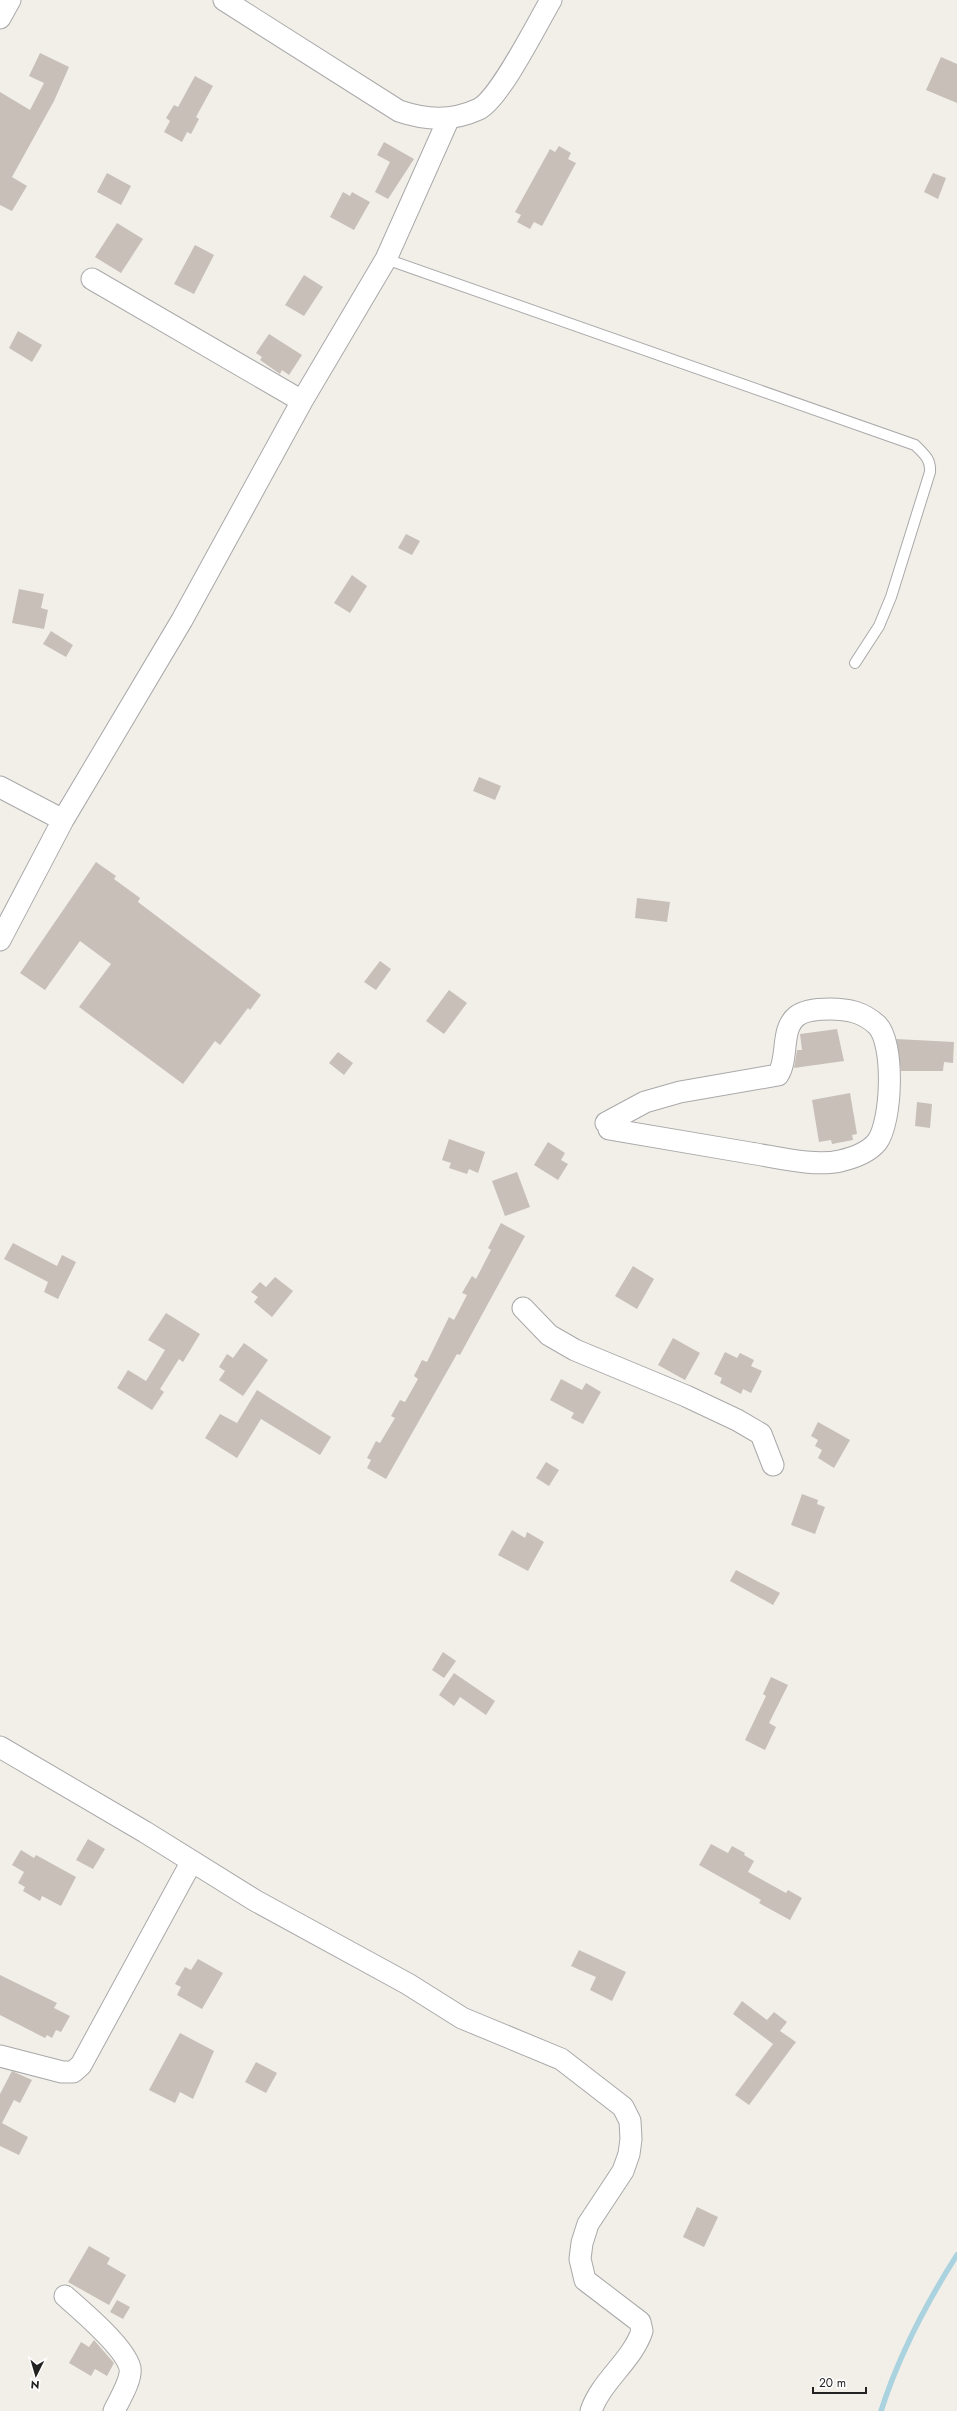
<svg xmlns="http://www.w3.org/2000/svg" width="957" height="2411" font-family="Jost,sans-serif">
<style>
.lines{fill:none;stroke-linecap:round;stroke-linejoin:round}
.stream{stroke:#aad3df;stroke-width:5.5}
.building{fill:#c7bfb8}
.lane-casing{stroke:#a9a9a9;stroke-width:12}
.street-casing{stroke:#a9a9a9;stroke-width:23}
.lane{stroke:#fff;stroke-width:10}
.street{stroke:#fff;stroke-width:21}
</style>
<rect width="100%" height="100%" fill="#f2efe9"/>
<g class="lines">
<!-- stream -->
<path class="stream" d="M881,2411c18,-56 44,-106 76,-156"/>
</g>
<!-- building -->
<path class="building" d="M40,53l29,14 -15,34 -42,76 15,9 -15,25 -12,-6v-113l30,18 14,-27 -15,-7z
M941,57l16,7v39l-31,-13z
M195,76l18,10 -17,31 3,2 -8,15 -4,-2 -5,10 -18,-10 6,-11 -4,-3 8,-13 4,2z
M384,142l30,17 -26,40 -13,-7 15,-30 -13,-7z
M559,146l12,7 -3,6 8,4 -34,63 -8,-4 -4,7 -13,-7 4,-7 -6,-3 35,-63 5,3z
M107,173l24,13 -10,19 -24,-13z
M933,173l13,5 -8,21 -14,-7z
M343,192l7,4 2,-4 18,10 -16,28 -24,-13z
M117,223l26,16 -22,34 -26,-16z
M195,245l19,10 -20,39 -20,-10z
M304,275l19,12 -19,29 -19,-11z
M18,331l24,14 -10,17 -23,-14z
M269,334l33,21 -13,20 -7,-5 -2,4 -20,-14 2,-3 -6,-4z
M406,534l14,7 -8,14 -14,-7z
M352,575l15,11 -17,27 -16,-10z
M19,589l25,5 -3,14 7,2 -4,19 -32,-6z
M51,631l22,14 -7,12 -23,-13z
M479,777l22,9 -6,14 -22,-9z
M96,862l20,14 -2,3 26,19 -2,4 123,93 -11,15 -2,-2 -28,37 -5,-4 -32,43 -104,-77 32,-43 -31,-23 -35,49 -25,-17z
M637,898l33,4 -3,20 -32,-4z
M380,961l11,8 -15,21 -12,-8z
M449,990l18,13 -23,31 -18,-13z
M837,1029l7,32 -50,7 3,-18h5l-2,-16z
M896,1039l58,3 -1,21 -9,-1 -1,9h-42z
M338,1052l15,11 -9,12 -15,-12z
M850,1093l7,41 -5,1 1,5 -21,4 -1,-4 -12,2 -7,-42z
M917,1102l15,2 -2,24 -15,-2z
M449,1139l36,13 -7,21 -9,-4 -2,5 -18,-6 2,-5 -9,-3z
M548,1142l17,11 -4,7 7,4 -10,16 -24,-15z
M517,1172l13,35 -25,9 -13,-35z
M501,1223l24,13 -65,119 -3,-1 -71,125 -19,-11 4,-8 -4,-2 9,-17 4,2 15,-25 -4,-2 9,-16 5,2 13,-23 -4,-3 8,-16 5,2 22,-45 5,3 13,-25 -5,-2 10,-17 4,3 15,-29 -3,-2z
M13,1243l44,23 5,-11 14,7 -18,37 -14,-7 4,-10 -44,-23z
M633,1266l21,13 -17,30 -22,-13z
M275,1277l18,14 -21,26 -18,-15 4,-5 -7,-5 9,-10 6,5z
M166,1313l34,21 -17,28 -4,-3 -19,30 4,3 -12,18 -35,-22 11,-18 18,11 19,-31 -17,-10z
M673,1338l27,15 -15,27 -27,-15z
M244,1343l24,17 -25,36 -24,-16 6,-9 -6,-4 8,-13 6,4z
M725,1352l12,6 3,-5 14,7 -3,6 11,5 -11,22 -8,-4 -2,5 -21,-11 2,-5 -8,-4z
M561,1379l21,11 4,-7 15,9 -18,32 -12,-6 3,-5 -24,-13z
M257,1390l74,47 -11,18 -59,-36 -24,39 -32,-20 15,-24 17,9z
M818,1422l32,18 -16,28 -16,-10 4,-8 -7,-4 3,-6 -7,-4z
M546,1462l13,8 -10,16 -13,-8z
M802,1494l16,6 -1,4 8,3 -10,27 -24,-9z
M512,1530l13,8 2,-6 17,10 -16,29 -30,-16z
M736,1570l44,23 -7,12 -43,-24z
M443,1652l13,9 -12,17 -12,-8z
M454,1673l41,28 -9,14 -26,-18 -6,9 -15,-11z
M771,1677l17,8 -19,38 7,4 -11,23 -20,-10 21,-44 -3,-2z
M88,1839l17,10 -12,20 -17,-9z
M711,1844l17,9 4,-7 13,7 -1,2 10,6 -6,11 38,21 2,-3 14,8 -12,22 -31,-17 2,-3 -62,-35z
M21,1850l13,8 2,-3 40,22 -15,29 -19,-10 -2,5 -17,-10 2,-4 -7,-4 6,-11 -12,-7z
M579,1950l47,22 -14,29 -22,-11 6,-13 -25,-11z
M198,1959l25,14 -21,36 -25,-14 4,-8 -6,-3 10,-17 6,3z
M0,1975l57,28 -3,5 16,8 -9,16 -5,-2 -4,8 -5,-3 -2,3 -45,-23z
M742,2001l25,19 7,-8 13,10 -7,9 16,11 -47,63 -14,-10 38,-51 -40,-30z
M180,2033l34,18 -21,48 -13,-7 -5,11 -26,-13z
M256,2062l21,11 -11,20 -21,-11z
M12,2071l20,9 -12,23 -6,-3 -12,23 26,14 -9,18 -19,-9v-52z
M697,2207l21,10 -14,30 -21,-10z
M89,2246l21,12 -3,6 19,11 -17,30 -41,-23z
M117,2300l13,7 -7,12 -13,-7z
M94,2340l20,23 -7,13 -12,-7 -4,7 -22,-13 12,-21 8,5z"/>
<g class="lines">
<!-- lane casing -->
<g class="lane-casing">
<path id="lane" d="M386,259l529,186c9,9 16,14 15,27l-39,125 -12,29 -24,37"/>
</g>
<!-- street casing -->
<g class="street-casing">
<path id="street" d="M224,0l175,111c27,9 52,11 80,-2 21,-11 58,-85 72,-109
M0,18l10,-18
M92,279l210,122
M0,787l63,33
M0,940l63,-120 119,-200 120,-219 84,-142 63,-141
M606,1123l39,-21 35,-10 98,-17c11,-17 2,-46 19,-59 8,-6 23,-7 33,-7 18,0 33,3 47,16 18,18 15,97 0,117 -8,10 -24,16 -37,19 -25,6 -64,-4 -90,-8 -47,-8 -94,-16 -141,-24
M523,1308l26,27 26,15 111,46 51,24 24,14 12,31
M0,1747l145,85 111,69 152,83 54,34 99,41 62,48 7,14 1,18 -2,15 -6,17 -35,53 -6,19 -2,16 5,21 55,42 2,9c-10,30 -41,50 -51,80
M0,2056l62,16h11l8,-7 111,-204
M65,2296c17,15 60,51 65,72 2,12 -11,32 -16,43"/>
</g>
<!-- lane -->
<use href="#lane" class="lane"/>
<!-- street -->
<use href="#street" class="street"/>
</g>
<!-- north arrow -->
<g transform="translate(36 2375) rotate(185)" stroke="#ffffff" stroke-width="3" paint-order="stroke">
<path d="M0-3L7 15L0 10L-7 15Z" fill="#222222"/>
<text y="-6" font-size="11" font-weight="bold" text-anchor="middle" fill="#222222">N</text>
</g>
<!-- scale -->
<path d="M813 2387v6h53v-6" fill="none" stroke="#222222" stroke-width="2"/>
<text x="819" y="2387" font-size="12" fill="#222222" stroke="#ffffff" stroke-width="3" paint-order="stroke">20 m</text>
</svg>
